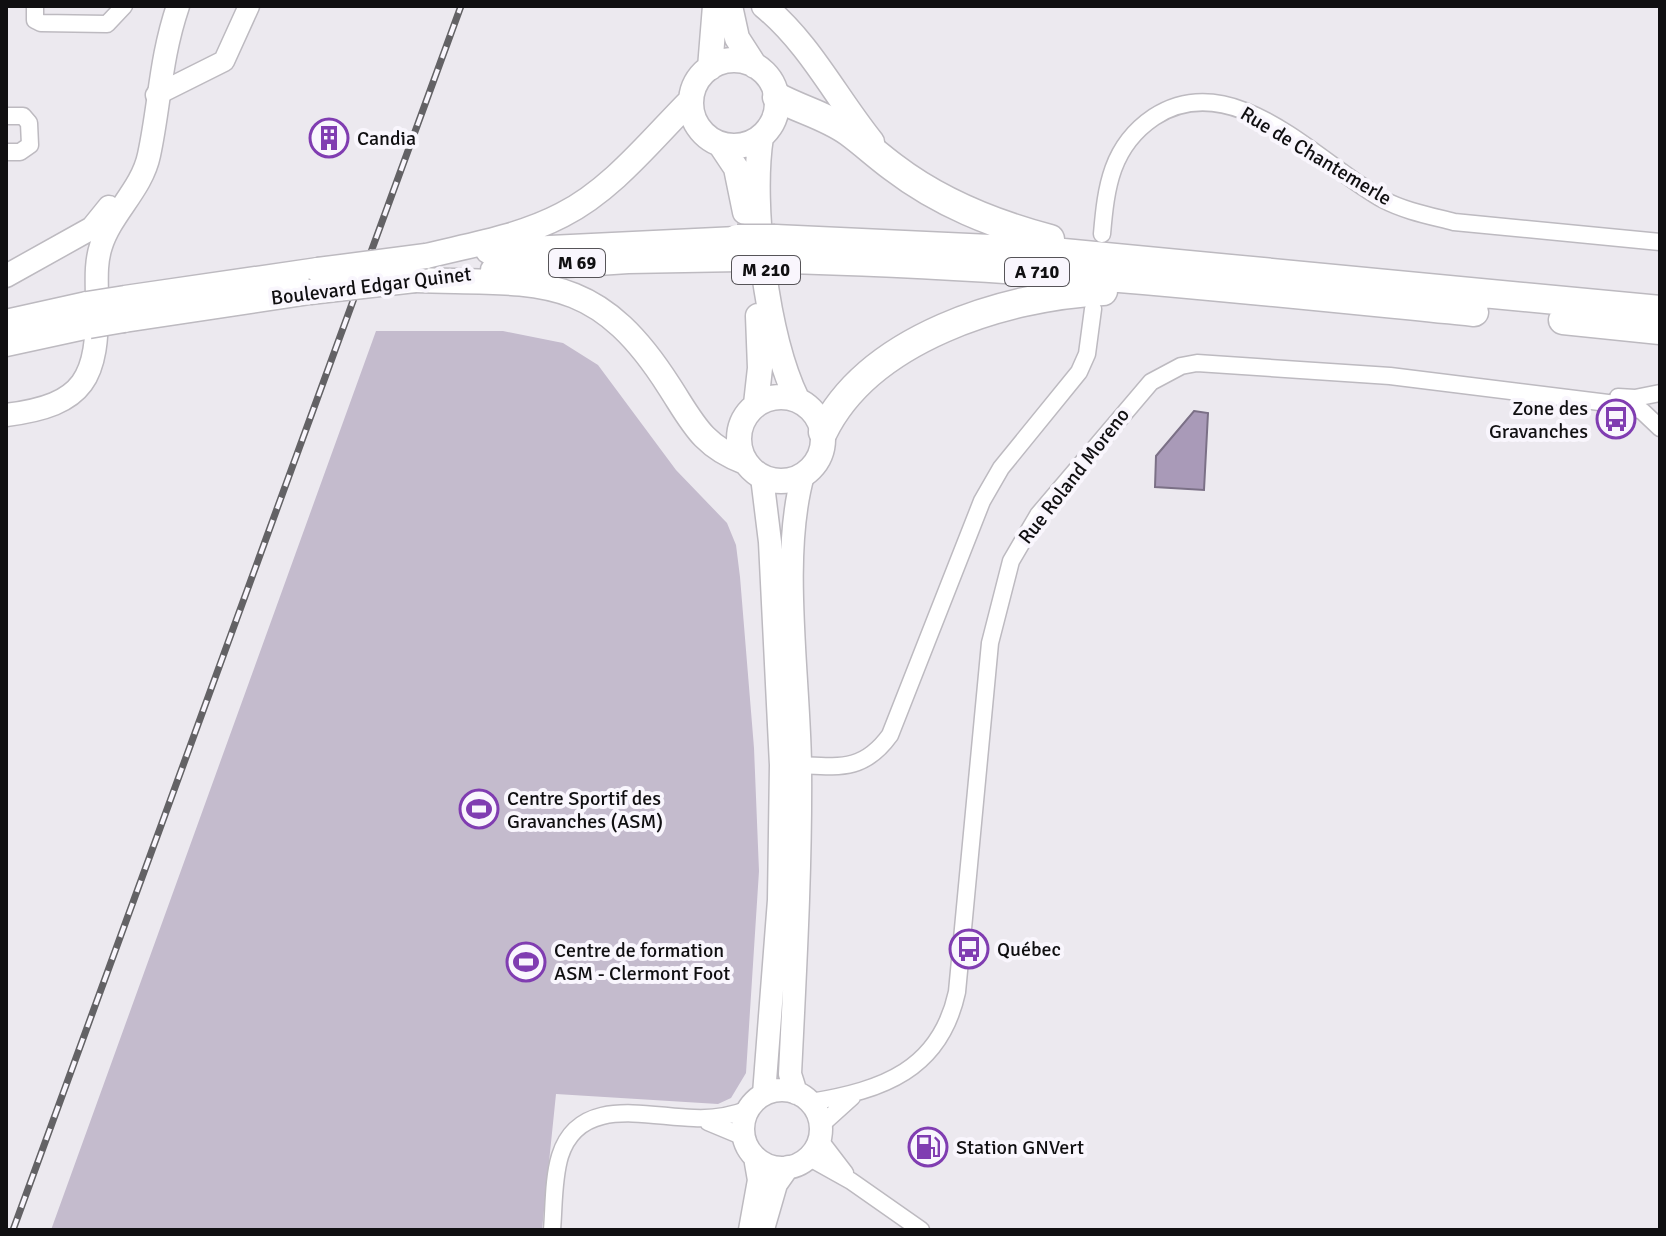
<svg xmlns="http://www.w3.org/2000/svg" width="1666" height="1236" font-family="Signika,sans-serif">
<style>
.green{fill:#c4bbcd}
.water{fill:#a99ab8;stroke:#7b7086;stroke-width:2}
.lines{fill:none;stroke-linecap:round;stroke-linejoin:round}
.minor-casing{stroke:#bdbac0;stroke-width:19}
.tertiary-casing{stroke:#bdbac0;stroke-width:23}
.secondary-casing{stroke:#bdbac0;stroke-width:25}
.primary-casing{stroke:#bdbac0;stroke-width:27}
.motorway-casing{stroke:#bdbac0;stroke-width:31}
.minor{stroke:#fff;stroke-width:16}
.tertiary{stroke:#fff;stroke-width:20}
.secondary{stroke:#fff;stroke-width:22}
.primary{stroke:#fff;stroke-width:24}
.motorway{stroke:#fff;stroke-width:28}
.rail-casing{stroke:#636265;stroke-width:7}
.rail{stroke:#f9f6fd;stroke-width:4;stroke-dasharray:12;stroke-linecap:butt}
.primary-bridge-casing{stroke:#bdbac0;stroke-width:27;stroke-linecap:butt}
.motorway-bridge-casing{stroke:#bdbac0;stroke-width:31;stroke-linecap:butt}
.primary-bridge{stroke:#fff;stroke-width:24}
.motorway-bridge{stroke:#fff;stroke-width:28}
.labels{text-anchor:middle;dominant-baseline:central;stroke-width:8;stroke-linejoin:round;paint-order:stroke}
.shield{fill:#f9f6fd;stroke:#565458;stroke-width:2}
.shield-label{font-size:18px;font-weight:bold;fill:#100f11}
.poi-label{font-size:20px;fill:#100f11;stroke:#f9f6fd;text-anchor:start}
.street-label{font-size:20px;fill:#100f11;stroke:#f9f6fd}
</style>
<rect width="100%" height="100%" fill="#ece9ef"/>
<!-- green -->
<path class="green" d="M376,331h127l60,12 35,22 78,105 51,53 9,22 4,32 14,171 5,123 -13,202 -15,25 -13,6 -162,-10 -14,136h-491z"/>
<!-- water -->
<path class="water" d="M1194,411l14,2 -4,77 -49,-3 1,-31z"/>
<g class="lines">
<!-- minor casing -->
<g class="minor-casing">
<path id="minor" d="M35,6v14l6,3 66,1 17,-18
M6,152h14l10,-7 -1,-22 -6,-7h-17
M1102,234c4,-47 9,-88 52,-117 80,-52 164,47 230,83 21,11 47,16 70,22l206,20
M1618,397l17,1 25,-5
M800,765c40,2 64,6 90,-30l92,-234 19,-33 78,-96 8,-18 6,-45
M811,1102c72,-12 129,-32 146,-110l33,-349 21,-82 27,-46 113,-133 30,-16 16,-3 193,13 234,29 18,6 18,17
M708,1122l36,15
M821,1125l31,-28
M819,1139l26,34
M808,1157l43,24 70,49
M552,1230c2,-23 1,-51 8,-74 19,-61 87,-39 134,-38 20,1 37,-2 55,-9"/>
</g>
<!-- tertiary casing -->
<g class="tertiary-casing">
<path id="tertiary" d="M156,95l68,-34 25,-55"/>
</g>
<!-- secondary casing -->
<g class="secondary-casing">
<path id="secondary" d="M6,276l86,-48 17,-21
M6,415c80,-10 92,-37 91,-114 0,-18 -2,-37 4,-55 10,-32 41,-57 48,-91 11,-51 11,-96 29,-149
M762,477l8,65 11,223 -2,135 -15,194
M743 1129a39 39 0 1 1 78 0a39 39 0 1 1-78 0Z
M796,1093l-6,-19c5,-103 11,-206 10,-309 -1,-88 -20,-208 3,-290
M763,1229l13,-45 12,-17
M750,1230l9,-50 -4,-23"/>
</g>
<!-- primary casing -->
<g class="primary-casing">
<path id="primary" d="M730,6l7,32 18,28
M764,6c46,38 71,90 108,136
M691 103a43 43 0 1 1 86 0a43 43 0 1 1-86 0Z
M710,68l5,-62
M761,137c-11,68 6,200 36,262
M720,144l16,24 9,44
M488,251l249,-12
M426,256c45,-11 94,-19 136,-41 50,-25 90,-76 129,-115
M493,270l135,-9 112,-2
M415,280c124,4 180,-10 254,106 24,37 33,60 76,76
M125,298l193,-28
M124,320l186,-28
M6,322l81,-18
M6,344l83,-18
M739 439a42 42 0 1 1 84 0a42 42 0 1 1-84 0Z
M756,404l4,-36 -2,-52"/>
</g>
<!-- motorway casing -->
<g class="motorway-casing">
<path id="motorway" d="M777,97c24,13 50,19 72,35 15,11 29,24 44,35 47,36 100,57 157,72
M775,239l278,13 607,58
M777,259c233,4 465,30 697,53
M1563,320l97,10
M823,432c46,-94 182,-136 280,-141"/>
</g>
<!-- minor -->
<use href="#minor" class="minor"/>
<!-- tertiary -->
<use href="#tertiary" class="tertiary"/>
<!-- secondary -->
<use href="#secondary" class="secondary"/>
<!-- primary -->
<use href="#primary" class="primary"/>
<!-- motorway -->
<use href="#motorway" class="motorway"/>
<!-- rail casing -->
<g class="rail-casing">
<path id="rail" d="M13,1230l448,-1224"/>
</g>
<!-- rail -->
<use href="#rail" class="rail"/>
<!-- primary-bridge casing -->
<g class="primary-bridge-casing">
<path id="primary-bridge" d="M318,270l108,-14
M310,292l105,-12
M87,304l38,-6
M89,326l35,-6"/>
</g>
<!-- motorway-bridge casing -->
<g class="motorway-bridge-casing">
<path id="motorway-bridge" d="M737,239h38
M740,259h37"/>
</g>
<!-- primary-bridge -->
<use href="#primary-bridge" class="primary-bridge"/>
<!-- motorway-bridge -->
<use href="#motorway-bridge" class="motorway-bridge"/>
</g>
<!-- icons -->
<defs>
<g id="building-ring" transform="scale(2)"><circle r="9.5" fill="#f9f6fd" stroke="#803db1" stroke-width="1.5"/><path d="M-4-6H4V6H1V3H-1V6H-4ZM-2.5-4.3h1.7v1.8h-1.7ZM.8-4.3h1.7v1.8H.8ZM-2.5-1h1.7V.8h-1.7ZM.8-1h1.7V.8H.8Z" fill="#803db1"/></g>
<g id="bus-ring" transform="scale(2)"><circle r="9.5" fill="#f9f6fd" stroke="#803db1" stroke-width="1.5"/><path d="M-5-6H5V4H4V6H2V4H-2V6H-4V4H-5ZM-3.5-4V0h7V-4ZM-3.5 1.2v1.5H-2V1.2ZM2 1.2v1.5H3.5V1.2Z" fill="#803db1"/></g>
<g id="stadium-ring" transform="scale(2)"><circle r="9.5" fill="#f9f6fd" stroke="#803db1" stroke-width="1.5"/><path d="M0-5a6.5 5 0 1 0 0 10a6.5 5 0 1 0 0-10ZM-3.5-1.8h7v3.6h-7Z" fill="#803db1"/></g>
<g id="fuel-ring" transform="scale(2)"><circle r="9.5" fill="#f9f6fd" stroke="#803db1" stroke-width="1.5"/><path d="M-5.5-6h7V0h2V4h1.3V-2.5L3-4.5l.8-.8L6-3V5H2.5V1h-1V6h-7ZM-4.2-4.7v3.2H.2V-4.7Z" fill="#803db1"/></g>
</defs>
<g fill-rule="evenodd">
<use href="#building-ring" x="329" y="138"/>
<use href="#bus-ring" x="1616" y="419"/>
<use href="#stadium-ring" x="479" y="809"/>
<use href="#bus-ring" x="969" y="949"/>
<use href="#stadium-ring" x="526" y="962"/>
<use href="#fuel-ring" x="928" y="1147"/>
</g>
<g class="labels">
<!-- shield labels -->
<g class="shield">
<rect x="549" y="249" width="56" height="28" rx="6"/>
<rect x="732" y="256" width="68" height="28" rx="6"/>
<rect x="1005" y="258" width="64" height="28" rx="6"/>
</g>
<g class="shield-label">
<text x="577" y="263">M 69</text>
<text x="766" y="270">M 210</text>
<text x="1037" y="272">A 710</text>
</g>
<!-- poi labels -->
<g class="poi-label">
<text x="357" y="138">Candia</text>
<text x="1588" y="408" text-anchor="end">Zone des<tspan x="1588" dy="23">Gravanches</tspan></text>
<text x="507" y="798">Centre Sportif des<tspan x="507" dy="23">Gravanches (ASM)</tspan></text>
<text x="997" y="949">Québec</text>
<text x="554" y="950">Centre de formation<tspan x="554" dy="23">ASM - Clermont Foot</tspan></text>
<text x="956" y="1147">Station GNVert</text>
</g>
<!-- street labels -->
<g class="street-label">
<text transform="translate(1316 156) rotate(31)">Rue de Chantemerle</text>
<text transform="translate(371 286) rotate(-7)">Boulevard Edgar Quinet</text>
<text transform="translate(1074 476) rotate(-52)">Rue Roland Moreno</text>
</g>
</g>
<!-- border -->
<rect width="1666" height="1236" fill="none" stroke="#100f11" stroke-width="16"/>
</svg>
